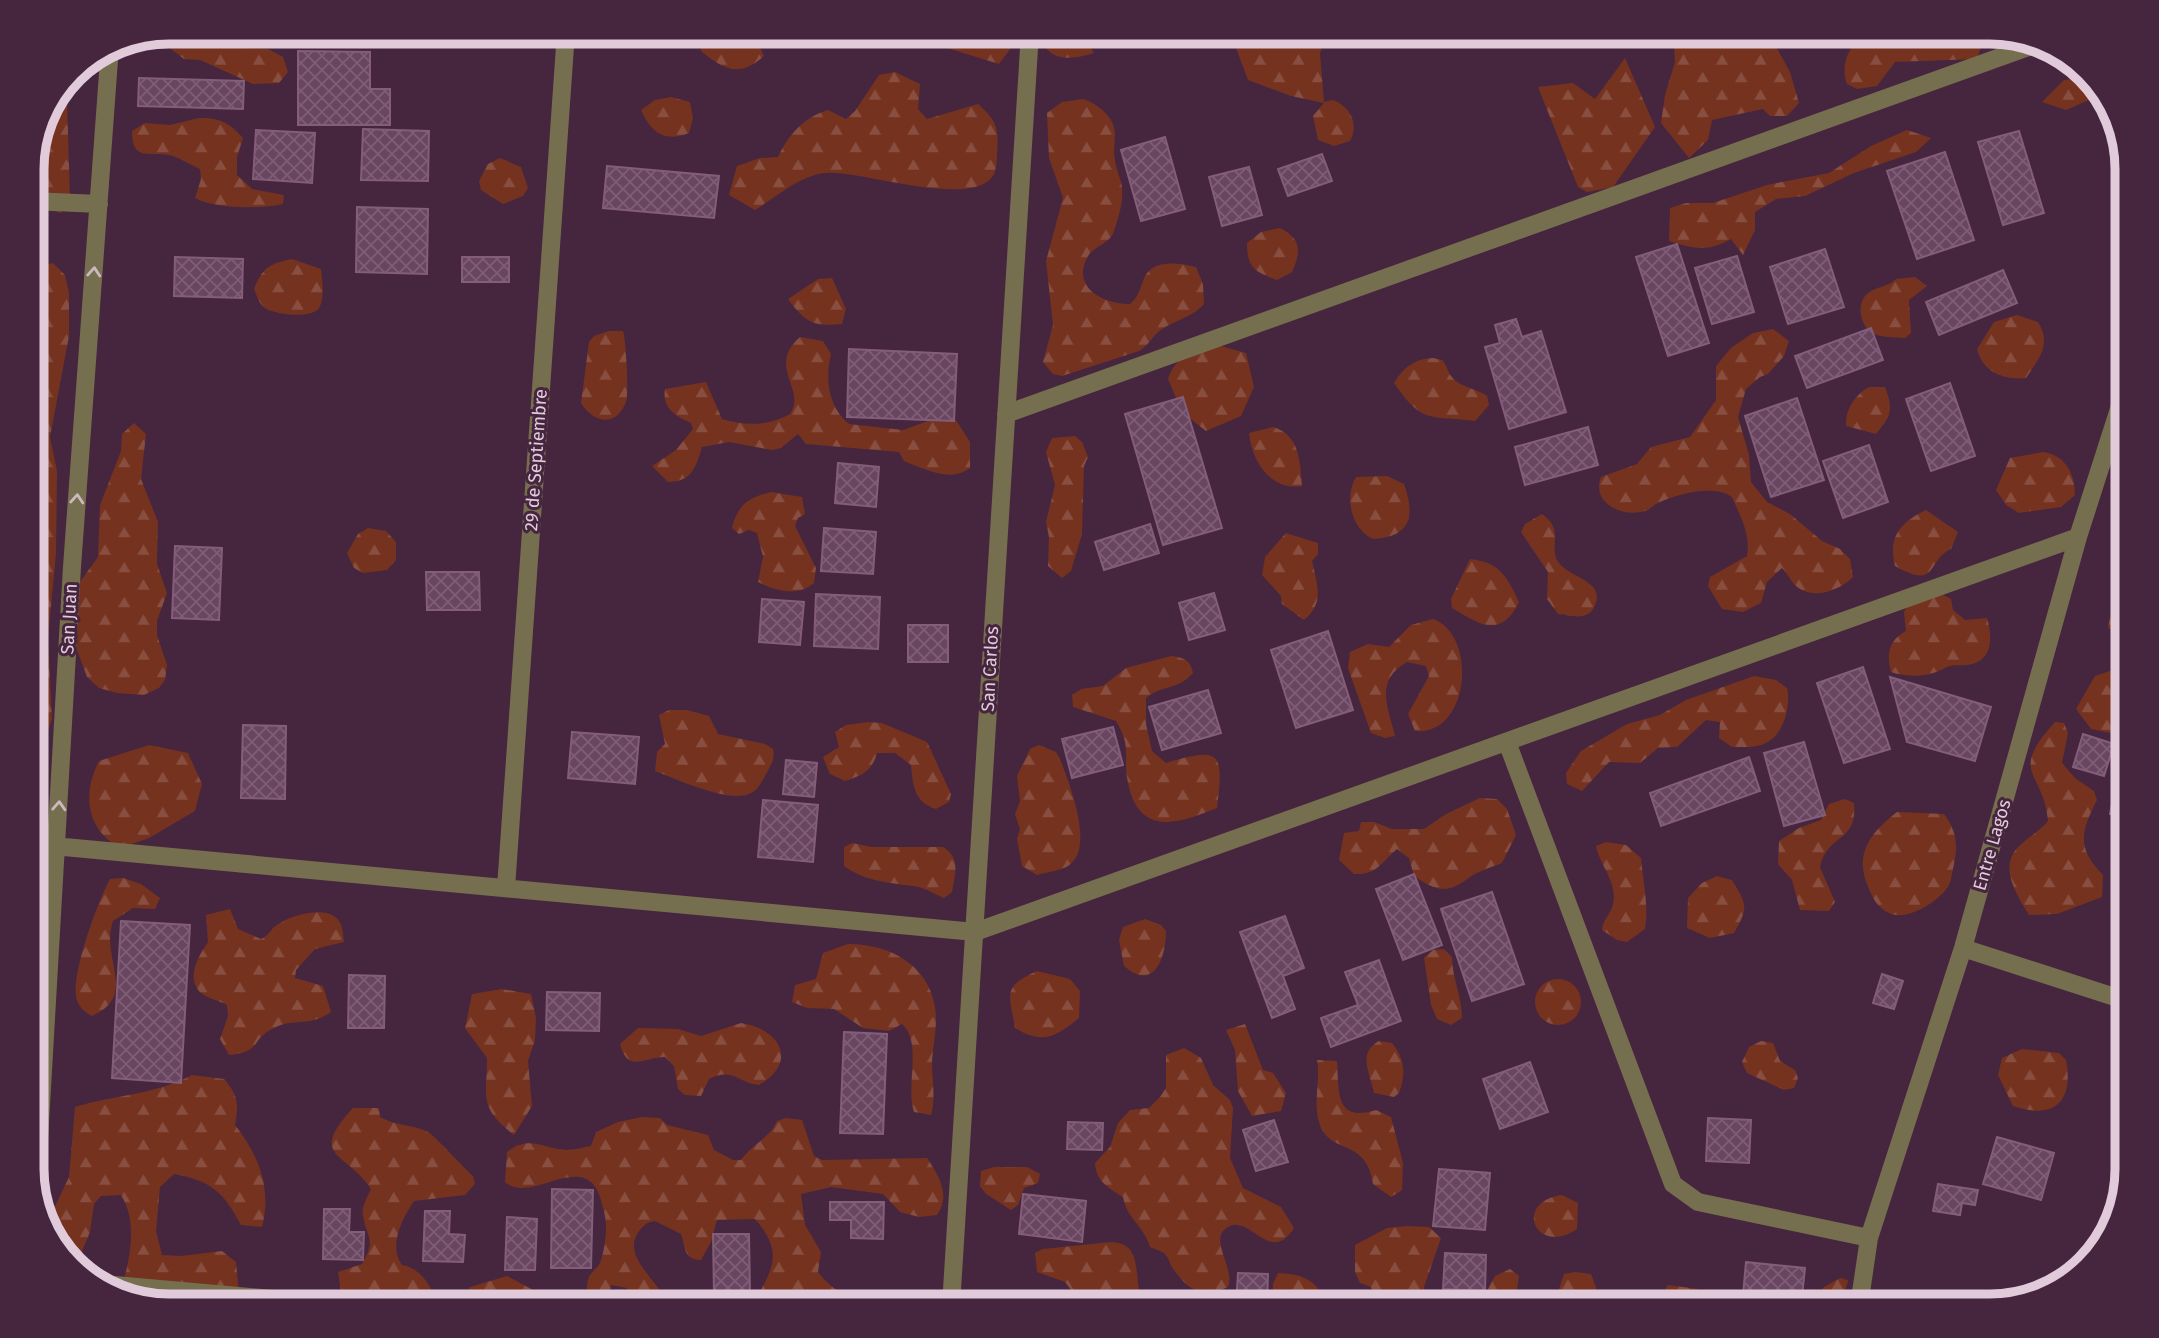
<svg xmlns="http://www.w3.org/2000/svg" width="2159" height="1338" font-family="'Fira Sans',sans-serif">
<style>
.forest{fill:url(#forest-firs)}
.building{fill:url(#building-cross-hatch);stroke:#835d79;stroke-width:2}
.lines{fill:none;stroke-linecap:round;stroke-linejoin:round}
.minor{stroke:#766f4f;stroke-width:18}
.oneway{stroke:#ccb9bf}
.labels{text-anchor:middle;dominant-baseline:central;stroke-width:6;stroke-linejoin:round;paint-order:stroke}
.street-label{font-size:18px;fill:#e1cbdb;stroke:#46253e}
.rim{fill:none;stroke:#e1cbdb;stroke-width:9}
</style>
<defs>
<pattern id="forest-firs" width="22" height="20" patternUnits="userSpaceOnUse" patternTransform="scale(1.75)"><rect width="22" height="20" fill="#75321f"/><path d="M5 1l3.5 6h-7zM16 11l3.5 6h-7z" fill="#884e3f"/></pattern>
<pattern id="building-cross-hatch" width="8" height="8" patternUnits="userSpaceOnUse" patternTransform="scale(1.75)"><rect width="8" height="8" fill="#694560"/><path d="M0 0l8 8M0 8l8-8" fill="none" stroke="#7e5e76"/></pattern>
</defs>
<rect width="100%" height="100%" fill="#46253e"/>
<!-- forest -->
<path class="forest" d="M178,32v5l32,10 58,2 15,8 5,15 -9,11 -26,1 -53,-24 -16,-1 -31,-24z
M700,32c32,-1 50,-9 64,24 -24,22 -40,14 -63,-5z
M936,32h86v1l-23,31 -55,-17z
M1038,32h42l14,21c-26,8 -47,9 -56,-21z
M1230,32h92l1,13 -3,8 4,49 9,-2c18,7 26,24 17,41l-16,5 -16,-6 -5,-24 11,-13 -33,-7 -43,-16z
M1673,32h95l22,40 9,31 -12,13h-17l-7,-7 -51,11 -4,20 -19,18 -28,-35 4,-28 10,-33z
M1871,32h119l37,11 -36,-6 -8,4 -6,18 -82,3 -18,24 -20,3 -10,-5c-8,-20 4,-45 24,-52z
M1625,58l30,69 -42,60 -26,5 -9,-5 -40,-100 35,-4 22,16z
M74,70l-7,29 3,99 -9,15 -18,-5 -4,-29 8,-70z
M895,72l25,12 -2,25 9,10 51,-15c19,17 21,24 19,51 0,6 -1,16 -4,21 -23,33 -133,-6 -167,-3 -24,1 -51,25 -71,37l-26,-15 8,-29 23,-8 18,-1c11,-23 25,-39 50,-47l18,9 9,-8 24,-36z
M2088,77l20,22h-17l-25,11 -24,-8 22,-22z
M671,97l19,5 3,16 -4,15c-25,10 -38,-1 -48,-23l14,-10z
M1083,99c11,3 24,13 29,23 5,9 2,21 2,31 1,10 3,17 6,26 6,16 -1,37 -6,52 -4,13 -20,15 -26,25 -18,32 16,48 42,48 9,-8 9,-13 13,-23 8,-23 35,-18 53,-14l7,17 1,20c-13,15 -35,17 -49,31 -6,7 -8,11 -16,16l-77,25 -9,-2 -10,-12 10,-37 -7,-64 17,-63 -14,-40 -2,-45 15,-11z
M199,118c20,-1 31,5 44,20l-6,19v18l15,14 32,6 -1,9c-22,5 -69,5 -88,-6l6,-19 -1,-10c-9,-4 -18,-10 -27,-13 -21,-6 -41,8 -41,-25l13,-8 25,2z
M1907,130l24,8 -15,14 -62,21 -49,23 -29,3 -21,13v18l-12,25 -12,-16c-23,13 -37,10 -62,2l1,-33 16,-5h27l54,-18 62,-12 42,-27z
M500,158l21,9 7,21 -5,8 -20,8 -22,-14 -2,-9 9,-17z
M1280,228c22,11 21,24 12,44l-15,8c-22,-8 -30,-12 -30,-37l14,-11z
M292,259l29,10c1,10 4,30 -2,39 -7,11 -44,7 -54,0 -6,-4 -8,-12 -11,-19 9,-22 15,-25 38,-30z
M53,263l12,12 4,18v43l-19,101 7,34 -1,82 -8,85 4,81 -11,31 2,47 -11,-1v-416l13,-115z
M1915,277l12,9 -18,14 2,33 -6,5c-10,-1 -24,0 -33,-5 -12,-8 -16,-29 -5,-39 9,-8 20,-6 29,-15z
M832,278l14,31 -4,15c-29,3 -37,-2 -54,-25l30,-20z
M2017,315l21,7c14,22 1,37 -12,56 -22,2 -43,-5 -49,-29l17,-27z
M1773,329l16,12 -5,15 -16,18 -8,3 -14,12 -8,28 11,38 2,27 16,20 23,12 32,27 18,8 10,10 3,18c-13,13 -40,24 -57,9 -5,-4 -8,-12 -14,-18l-15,14 -6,21 -18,9 -21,-3 -14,-23 2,-9 37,-21c4,-22 -7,-40 -15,-59 -18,-13 -55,-3 -74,6 -5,2 -8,7 -13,8 -23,7 -54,-8 -44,-34l36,-13 14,-17 39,-10 26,-37v-34l15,-18 22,-15z
M609,331h14c3,8 6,63 3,71 -11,27 -33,20 -45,1l8,-61 5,-6z
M800,337l23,4 8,13c-6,25 -3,53 18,70l54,6 36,-13h15l16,25v26c-20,15 -45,1 -66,-7l-5,-9 -93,-8 -8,-10 -17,14 -9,2 -43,-8 -27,5c-6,20 -10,35 -34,35l-16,-16 24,-16 17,-21 -2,-6c-16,-7 -29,-15 -26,-34l41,-7 16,37c24,7 46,7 68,-5 17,-25 -24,-47 10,-77z
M1217,345l29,8 8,34 -13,29 -35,15 -24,-19 -14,-33c7,-23 27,-29 49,-34z
M1433,358l9,2c5,5 5,11 9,16 9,12 25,12 36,20l2,9 -14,16c-46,-6 -52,4 -81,-38 10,-16 20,-24 39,-25z
M1869,387h16c9,23 6,29 -9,47l-30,-8c-1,-17 9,-31 23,-39z
M134,423l12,11 -5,45 17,43 -1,42 10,29 -10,28v14l10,30 -2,15 -6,8 -15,7 -27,-2 -18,-5 -12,-11 -10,-27 1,-30 -9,-23 29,-40 2,-52 21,-54 1,-17z
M1273,427c27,8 27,35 29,59 -31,5 -50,-24 -53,-53z
M1075,436l7,6 6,15 -4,9 -2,68 -11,37 -9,7 -14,-12 1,-29 -3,-15 9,-37 -9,-33 6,-14z
M2043,452c22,3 32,21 32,43l-14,12 -42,6 -13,-8 -10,-15 14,-32z
M1387,476l17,8c11,31 8,53 -31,55 -22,-10 -29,-43 -17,-62z
M771,492l31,5 3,17 -7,4 -3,8 21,42 -2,15c-16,14 -38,8 -56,-1l5,-25 -6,-24 -8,-3 -10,4 -7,-6c6,-24 16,-30 39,-36z
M1926,510l32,22 -7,17c-25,11 -12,42 -56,17 -7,-28 4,-43 31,-56z
M1542,514c24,17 5,33 17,49 12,16 50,18 34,46 -7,12 -23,6 -35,5l-11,-15 1,-27 -27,-40 4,-8z
M368,528l18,3 10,11v18l-9,10 -24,3 -9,-5 -7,-15 11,-19z
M1286,533l32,10v11l-6,7c5,23 13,42 -8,59l-22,-16 -1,-8 -19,-21 3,-18z
M1470,559c29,3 37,17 49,43 -18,37 -39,23 -67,6l-1,-9z
M1939,593l12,6 2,11 12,10 22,-2c6,19 6,44 -20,47 -7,1 -16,-1 -22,3 -16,9 -35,10 -54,4 -5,-18 -2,-32 15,-41l-2,-19 7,-13z
M2127,599v47l-19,-19 4,-18z
M1433,619c45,16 37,117 -18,112l-7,-17 21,-38 -3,-10 -19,-4c-33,19 -19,45 -12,74l-10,2 -14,-5 -23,-65 2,-16 18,-8 21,3 22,-22z
M1171,656c13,2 19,3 22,17 -16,18 -30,11 -47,25v26l6,27 14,12c55,-16 58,-12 51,45 -37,15 -78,30 -89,-25 -6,-28 5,-33 -12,-62l-43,-14 -1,-12 9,-6 22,-3 23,-18z
M2110,671l17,1v64l-36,-7 -15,-20 19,-33z
M1754,676l22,4 11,8c4,17 -3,47 -21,55 -10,5 -23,4 -34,4l-13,-9 1,-16 -14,-2 -29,27 -19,1 -18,15 -31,-1 -27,29 -15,-7 -1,-11 15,-22 46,-27 33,-9 26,-15z
M669,710h18l22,6 9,18 47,10 8,5c2,11 -2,16 -7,25 -4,8 -9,17 -17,20 -21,9 -73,-15 -94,-23l2,-19 8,-8 -6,-29z
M868,722l14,1 45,19 24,52 -2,8 -13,7c-22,-7 -23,-23 -25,-44l-16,-12h-18c-5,18 -14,22 -32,28l-15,-7 -7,-17 16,-10 -4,-15 11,-7z
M2055,722l9,1 4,10 -6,30 13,15 19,13 3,9c-16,31 -21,48 6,75l-1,22 -45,17 -28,1c-11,-19 -31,-47 -11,-68 10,-10 21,-15 30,-26 -4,-51 -41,-46 7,-99z
M149,745l39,8 14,31 -7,27 -46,27 -29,10c-34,-19 -38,-54 -21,-87z
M1039,745l17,7 4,7c9,24 36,90 8,107 -8,5 -22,6 -31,9l-15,-9 -5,-27 3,-10 -5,-15 5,-13 -3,-25 13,-27z
M1480,798l17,1 10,10 9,26 -14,28c-10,4 -23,8 -32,14 -22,17 -33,15 -56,-1l-5,-18 -12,-9c-16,14 -20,26 -43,25l-15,-14 5,-27 15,-2 2,-9h13l18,7h32l22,-15z
M1845,799l9,4c4,40 -27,30 -34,64l15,35 -6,9 -29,-1 -8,-30 -14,-16 1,-23 20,-13 22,-8 8,-16z
M1897,812l47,2c14,19 14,33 9,55 -1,5 -2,12 -4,16 -9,16 -42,37 -60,28 -11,-5 -16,-14 -20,-24 -16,-34 1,-56 28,-77z
M1606,842l20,3 15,13c2,24 8,47 4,71l-18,13 -10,-2 -15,-10c1,-11 8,-15 11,-25 5,-23 -13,-39 -17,-59z
M852,843l20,4h71c18,11 12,27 9,45l-8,6c-8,-3 -17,-9 -25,-11 -26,-4 -54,-5 -75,-21v-19z
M1717,876l15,4c15,25 17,27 2,53l-24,5 -23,-10 1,-30 14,-15z
M123,878l18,6 19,14 -5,11 -22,-1 -20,13c-13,38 26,74 -21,95 -8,-4 -15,-11 -16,-20 -4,-25 22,-95 34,-117z
M230,909l8,20 23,10c9,-4 9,-10 16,-14 13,-10 51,-21 62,-4 4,5 4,15 5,21l-29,7 -19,21 -1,8 28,8 8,26c-23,16 -35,5 -57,16 -24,11 -11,24 -45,27l-9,-16 8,-23 -1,-11c-7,-4 -20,-7 -26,-12 -16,-15 -2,-38 7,-51l-2,-27z
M1145,919l16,6 5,6c0,25 -11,62 -42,35l-5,-26 4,-13z
M848,944c41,0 80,20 87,63 3,17 -2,38 -3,55 0,19 4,35 -1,53l-17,-3c-9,-27 9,-69 -12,-88l-13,7 -26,-3 -29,-19 -27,-1 -15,-6 3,-17 21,-6 7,-26z
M1444,949l8,8c0,21 10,39 10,61l-11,7 -14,-6 -6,-14 -7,-47 9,-8z
M1037,971l33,8 10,12 -1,27c-23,19 -37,27 -64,10 -6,-35 -13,-41 22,-57z
M1535 1002a23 23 0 1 1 46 0a23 23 0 1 1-46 0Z
M502,989l29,5 5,24 -1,22 -7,21 4,45 -18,29c-36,-28 -27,-37 -27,-77l-22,-30 7,-34z
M741,1023c39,6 58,39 18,62 -22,-2 -25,-18 -50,-6l-8,17 -16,-1 -7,-6 -4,-23 -9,-9c-21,0 -37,17 -45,-13l18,-16 40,1 23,7z
M1245,1024l18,46 10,3 13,20 -5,18 -29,5 -14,-25 -3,-41 -9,-20z
M1379,1041l13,2c13,16 14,31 7,50l-5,4 -20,-4c-4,-20 -17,-40 5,-52z
M1761,1041l12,2 7,18 15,9 3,8 -4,10 -10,2 -37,-17 -5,-11 7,-15z
M1184,1048l17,10 12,27 17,15 3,8 -3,50 13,30 38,19 13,21c-24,38 -44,-14 -66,-1 -21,12 8,41 0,60 -26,12 -39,4 -55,-18 -3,-4 -4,-11 -8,-15 -3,-3 -11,-5 -15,-7 -6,-21 -23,-28 -27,-50 -14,-9 -27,-15 -28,-34l15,-16 8,-24 12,-13 19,-2 11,-11 6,-9v-33z
M2022,1049l37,4 7,7c8,42 -12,60 -53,46l-15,-31 4,-17z
M1317,1060l20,1c2,31 -2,62 39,49l15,7 12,46 -1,27 -11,7 -18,-13c-6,-46 -42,-29 -53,-59 -8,-22 1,-44 -3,-65z
M192,1075l32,4c14,16 15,25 11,46 24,31 37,63 27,102l-21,-2c-18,-34 -30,-44 -67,-51l-14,13 -4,44 6,24 19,1 41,-5 14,11 3,32 -15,10h-64l-32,-10 -6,-7c8,-29 16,-65 -1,-92l-20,1 -7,8 -4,28 -8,19 4,23 -36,-36 -3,-9 2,-10 20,-42 6,-70c38,-12 80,-12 117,-32z
M353,1108h26l1,9c18,10 33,7 48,15 7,4 35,35 45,44l2,8 -10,11 -51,6c-12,18 -26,45 -12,64 19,3 32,23 34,41h-88l-6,-7 -4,-27 24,-8c14,-25 6,-23 1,-48 -2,-8 4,-19 8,-27 -25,-38 -64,-31 -18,-81z
M642,1117l18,1 7,7 41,10 6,15 19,10h8c11,-16 29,-22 36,-39l9,-3 16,2 12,36 8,4 105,-2c12,18 24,37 10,57l-18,2 -19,-5 -17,-18 -52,-7 -30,7 4,31 16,27 -3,20c16,21 39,33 66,23l2,-4h20l14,15h-168c19,-35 34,-52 3,-87l-38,1 -6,22 -10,18c-18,-1 -15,-12 -20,-26l-26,-13 -8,2c-36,30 13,55 21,83h-36l-5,-18 -16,-3 -3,21h-22c1,-8 0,-18 2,-26 1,-7 9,-11 12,-17 4,-11 6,-26 6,-37 0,-9 -3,-18 -5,-26 -15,-54 -70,6 -96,-18l2,-30c22,-18 37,-3 60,-2 8,0 16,-3 24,-4l5,-14 22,-10z
M994,1167h33l13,7 -2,9 -14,5 -6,17 -7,5 -25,-16 -6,-8 1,-15z
M1562,1195l16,8 -1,26c-41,28 -65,-27 -15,-34z
M1408,1226l21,1 12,11 -17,49 3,19h-51l-5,-19 -11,-4 -5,-11v-27l32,-17z
M1110,1242c38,0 20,43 35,64h-62l-18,-24 -28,-10 -2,-19 8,-4z
M1510,1269l9,7 -2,13 -11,17h-27l16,-30z
M1575,1272l16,2 7,19 -3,13h-33l-3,-17 5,-15z
M1278,1273c25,1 41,7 48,33h-54l1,-22z
M507,1276l28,15 -2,15 -68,-2 -3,-7 8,-10z
M1840,1278l8,2 -6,26h-35l17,-19z
M1668,1285l30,4 10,10 -1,7h-53z
M2032,1288l16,3 -63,15 4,-3z"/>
<!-- building -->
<path class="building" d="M206,32h97v5z
M298,51l72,1v37h20v36h-92z
M139,78l105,3 -1,28 -105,-3z
M363,129l66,2 -1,50 -67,-1z
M256,130l59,3 -3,50 -59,-4z
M2019,131l25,82 -41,12 -25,-83z
M1165,137l20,72 -44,12 -20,-71z
M1945,152l29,88 -57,19 -30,-88z
M1322,154l10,27 -44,15 -10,-27z
M607,166l112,10 -5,42 -111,-10z
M1249,167l13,48 -40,11 -13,-49z
M357,207l71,2 -1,65 -71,-2z
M1677,244l32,99 -41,13 -32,-99z
M1825,249l19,58 -56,17 -18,-57z
M1737,256l17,56 -42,12 -17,-56z
M175,257l68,2 -1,39 -68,-2z
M462,257h47v25h-47z
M2003,270l14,33 -78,32 -13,-33z
M1516,319l6,18 19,-6 25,81 -57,17 -24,-82 15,-4 -5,-18z
M1871,328l12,32 -76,28 -12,-32z
M849,349l108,5 -3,67 -107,-4z
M1950,383l25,73 -44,15 -25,-72z
M1183,397l39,131 -59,17 -38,-131z
M1797,398l27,82 -53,17 -26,-81z
M1588,427l10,38 -73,20 -10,-38z
M1869,445l19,57 -45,16 -20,-57z
M838,463l41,4 -3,40 -41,-4z
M1150,524l9,29 -55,17 -9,-28z
M824,528l52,4 -3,42 -52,-3z
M175,546l47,2 -3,72 -47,-2z
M426,572h53l1,38h-53z
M1214,593l11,37 -36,10 -10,-37z
M816,594l64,3 -2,52 -64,-3z
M762,599l42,3 -4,43 -41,-3z
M908,625h40v37h-40z
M1328,631l25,79 -57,18 -25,-78z
M1863,667l27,82 -46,14 -27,-80z
M1890,677l101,30 -16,54 -68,-19z
M1208,690l13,43 -59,17 -13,-43z
M243,725l43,1 -1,73 -44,-1z
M1113,727l10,38 -51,13 -10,-39z
M572,732l67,5 -4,47 -67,-6z
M2083,734l31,10 -10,32 -31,-9z
M1804,742l21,73 -41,11 -20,-73z
M1749,757l11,34 -99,35 -11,-33z
M786,760l31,3 -3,34 -31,-3z
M2116,783l11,2v33l-17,-4z
M763,800l55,5 -5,57 -55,-5z
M2125,864h2v35l-10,-3z
M1414,874l28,71 -39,15 -27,-71z
M1492,892l32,92 -52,17 -31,-92z
M1285,916l19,52 -21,8 12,33 -23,9 -32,-86z
M121,921l69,4 -9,158 -69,-5z
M1379,960l22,61 -70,26 -10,-29 37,-13 -13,-33z
M1882,974l21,7 -9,28 -21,-6z
M349,975l36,1 -1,52h-36z
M547,992l53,1 -1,38 -53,-1z
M844,1032l43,2 -4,100 -43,-1z
M1530,1062l18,50 -48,17 -17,-50z
M1708,1118l43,2 -2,43 -43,-2z
M1274,1120l14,42 -32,9 -13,-41z
M1068,1122l35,1 -1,27 -35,-1z
M1997,1137l57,16 -13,47 -58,-16z
M1439,1169l51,4 -5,57 -52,-4z
M1938,1184l40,6 -3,15 -13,-2 -2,12 -27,-4z
M552,1189l41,1 -2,78h-40z
M1023,1194l63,7 -4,41 -63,-8z
M830,1202h54l-1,37 -32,-1v-18h-21z
M324,1209h26l-1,23h15l-1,28 -40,-1z
M425,1211h25l-1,23 16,1 -2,27 -40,-1z
M507,1217l30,2 -2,51h-30z
M713,1234h36l1,61h-36z
M1445,1253l41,2 -1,36 -42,-2z
M1746,1262l59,6 -4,38h-59z
M1238,1273l30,1 -1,32h-31z
M1336,1293l32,1 -1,12h-32z
M1517,1293h38v13h-38z"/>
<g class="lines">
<!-- minor -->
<path class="minor" d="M32,201l67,3
M1006,414l1028,-369
M1507,742l166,442 25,18 171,36
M32,844l943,88 1103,-395
M506,888l60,-856
M1963,948l164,53
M36,1192l36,-625 38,-521
M92,1283l261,23
M951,1306l79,-1274
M1859,1306l10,-68 94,-290 115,-411 49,-153"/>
</g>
<!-- one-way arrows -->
<defs><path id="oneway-chevron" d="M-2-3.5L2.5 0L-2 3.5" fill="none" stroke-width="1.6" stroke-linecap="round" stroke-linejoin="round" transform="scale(1.75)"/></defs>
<g class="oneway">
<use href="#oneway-chevron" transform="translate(94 272) rotate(-86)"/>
<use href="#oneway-chevron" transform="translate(77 499) rotate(-86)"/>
<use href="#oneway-chevron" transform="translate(59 806) rotate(-87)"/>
</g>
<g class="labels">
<!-- street labels -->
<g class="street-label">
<text transform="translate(536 460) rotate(-86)">29 de Septiembre</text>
<text transform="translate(69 619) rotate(-87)">San Juan</text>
<text transform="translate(990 669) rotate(-87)">San Carlos</text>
<text transform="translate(1992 845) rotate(-74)">Entre Lagos</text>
</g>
</g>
<!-- crop -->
<path d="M0 0H2159V1338H0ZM169 44H1990A125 125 0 0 1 2115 169V1169A125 125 0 0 1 1990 1294H169A125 125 0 0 1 44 1169V169A125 125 0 0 1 169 44Z" fill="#46253e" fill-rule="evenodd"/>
<path class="rim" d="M169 44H1990A125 125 0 0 1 2115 169V1169A125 125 0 0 1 1990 1294H169A125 125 0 0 1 44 1169V169A125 125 0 0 1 169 44Z"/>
</svg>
